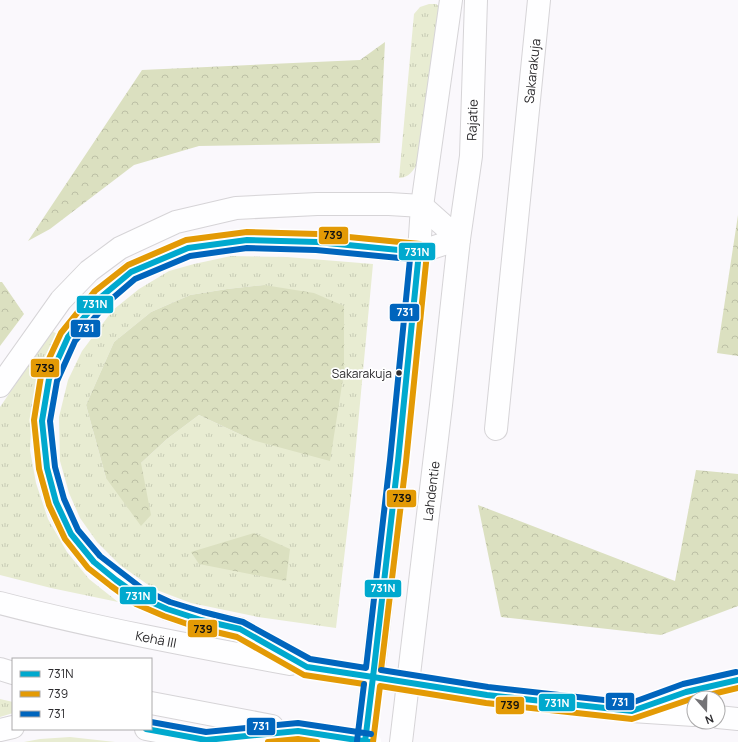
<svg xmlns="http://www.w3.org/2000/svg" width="738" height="742" font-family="Manrope,sans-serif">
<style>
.grass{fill:url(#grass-tufts);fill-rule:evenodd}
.forest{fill:url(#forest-crowns)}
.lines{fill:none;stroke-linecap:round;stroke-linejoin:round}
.minor-casing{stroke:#d6d4d7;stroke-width:24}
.secondary-casing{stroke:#d6d4d7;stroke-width:24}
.trunk-casing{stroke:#d6d4d7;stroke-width:24}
.motorway-casing{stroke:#d6d4d7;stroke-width:24}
.minor{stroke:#fefeff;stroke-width:22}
.secondary{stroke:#fefeff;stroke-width:22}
.trunk{stroke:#fefeff;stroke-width:22}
.motorway{stroke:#fefeff;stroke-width:22}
.trunk-bridge-casing{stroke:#d6d4d7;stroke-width:24;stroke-linecap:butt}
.trunk-bridge{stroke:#fefeff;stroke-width:22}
.bus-1-casing{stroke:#fff;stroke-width:9}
.bus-2-casing{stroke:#fff;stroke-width:9}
.bus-3-casing{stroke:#fff;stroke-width:9}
.bus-1{stroke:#00a9ce;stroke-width:6}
.bus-2{stroke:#e39a05;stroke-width:6}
.bus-3{stroke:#0065bd;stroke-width:6}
.bus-dot{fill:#2c2b2e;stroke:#fff;stroke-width:1.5}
.labels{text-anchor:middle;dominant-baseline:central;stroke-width:3.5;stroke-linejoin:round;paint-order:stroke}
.bus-label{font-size:12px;fill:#2c2b2e;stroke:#fff;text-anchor:end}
.street-label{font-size:13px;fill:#2c2b2e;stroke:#fff}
.line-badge{stroke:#fff;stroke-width:1.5}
.badge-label{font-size:11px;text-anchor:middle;font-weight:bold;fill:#fff}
.pale-badge-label{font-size:11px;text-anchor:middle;font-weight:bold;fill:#111}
</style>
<defs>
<pattern id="grass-tufts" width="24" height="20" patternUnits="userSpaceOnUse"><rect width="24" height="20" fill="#e8ecd2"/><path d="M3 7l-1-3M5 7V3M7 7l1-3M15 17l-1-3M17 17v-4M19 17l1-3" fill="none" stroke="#c7cbb5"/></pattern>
<pattern id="forest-crowns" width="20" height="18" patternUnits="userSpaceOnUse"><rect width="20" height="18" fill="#dbe0c0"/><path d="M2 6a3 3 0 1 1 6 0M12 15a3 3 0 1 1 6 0" fill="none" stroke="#bcc0a5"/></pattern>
</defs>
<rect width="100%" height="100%" fill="#faf8fc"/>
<!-- grass -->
<path class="grass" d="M429,4h7l4,3 -18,149c-6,10 -11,22 -23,22l15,-164 6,-7z
M231,256l56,1 86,7 -21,225 -16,139 -78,-11 -67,-14 -37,-14 -34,-24 -23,-23 -17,-24 -11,-25 -9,-32 -1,-44 9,-37 14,-29 31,-41 26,-21 30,-18 25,-7zM264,285l-12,155 -53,-25 -32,24 -26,24 -35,15 -20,-73 28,-63 37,-30 39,-17 37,-6z
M52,331l7,4 -16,36 -11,37 -2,42 6,33 12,36 19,33 22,27 29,23 -67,-14 -51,-13v-168z
M0,699l13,3v11l-13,4z
M70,737l45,5h-91l16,-3z"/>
<!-- forest -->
<path class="forest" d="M385,42l-5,101 -181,3 -65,19 -84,64 -22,12 114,-171 218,-10z
M738,215v141l-21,-3z
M0,282h2l22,32 -24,32z
M264,285l50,8 30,13v66l-14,89 -78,-21 -53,-25 -32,24 -26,24 10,52 -10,11 -35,-48 -20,-73 28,-63 37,-30 39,-17 37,-6z
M696,470l42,4v132l-77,29 -160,-18 -23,-112 197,76z
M254,533l36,16 -4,32 -87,-17 -8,-12z"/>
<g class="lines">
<!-- minor casing -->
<g class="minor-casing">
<path id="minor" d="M422,206l29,-206
M459,239l12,-83 5,-156
M496,429l43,-429"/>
</g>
<!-- secondary casing -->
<g class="secondary-casing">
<path id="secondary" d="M365,742l33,-281 21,-209 3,-46
M401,742l40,-337 18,-166"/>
</g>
<!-- trunk casing -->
<g class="trunk-casing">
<path id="trunk" d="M0,386l61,-86 28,-29 31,-23 56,-26 60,-14 81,-4h72l33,2 37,33 -40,13 -102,-10 -70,-2 -59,8 -57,24 -30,25 -33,40 -19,42 -7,42 5,47 9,34 15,32 23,28 22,18 24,17 27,12 34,11 39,9 67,38
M0,603c96,25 193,43 290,61
M0,669l13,4
M487,695l145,16 62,4
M151,703l121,23
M718,717l20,2
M146,729l60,11 92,-9
M0,730l13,-3"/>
</g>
<!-- motorway casing -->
<g class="motorway-casing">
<path id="motorway" d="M632,711l54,-19 52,-12"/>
</g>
<!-- minor -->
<use href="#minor" class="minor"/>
<!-- secondary -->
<use href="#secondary" class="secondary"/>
<!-- trunk -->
<use href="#trunk" class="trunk"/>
<!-- motorway -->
<use href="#motorway" class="motorway"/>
<!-- trunk-bridge casing -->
<g class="trunk-bridge-casing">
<path id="trunk-bridge" d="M307,667l180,28
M298,731l72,11"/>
</g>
<!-- trunk-bridge -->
<use href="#trunk-bridge" class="trunk-bridge"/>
<!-- bus-1 casing -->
<g class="bus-1-casing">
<path id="bus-1" d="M247,240l70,2 102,10 -21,209 -25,216 -66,-10 -67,-38 -39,-9 -34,-11 -27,-12 -24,-17 -22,-18 -23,-28 -15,-32 -9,-34 -5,-47 7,-42 19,-42 33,-40 30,-25 57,-24z
M373,677l114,18 145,16 54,-19 52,-12
M146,729l60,11 92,-9 72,11
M365,742l8,-65"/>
</g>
<!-- bus-2 casing -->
<g class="bus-2-casing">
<path id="bus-2" d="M364,684l-60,-9 -67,-38 -38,-9 -35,-12 -28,-12 -25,-18 -23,-18 -23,-29 -16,-34 -10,-36 -5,-49 7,-44 20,-43 34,-42 33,-26 58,-25 61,-8 71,2 102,10 6,4 1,5 -21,209 -25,208
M696,698l42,-10
M268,742l30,-3 19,3
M373,742l7,-56 106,17 146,16 62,-21"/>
</g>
<!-- bus-3 casing -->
<g class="bus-3-casing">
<path id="bus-3" d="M247,248l69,2 94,9 -20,201 -24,208 -56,-9 -67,-37 -40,-10 -33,-10 -26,-12 -44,-34 -22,-26 -14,-31 -9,-32 -5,-46 7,-40 18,-40 32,-38 28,-24 55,-23z
M381,670l107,17 143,16 52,-19 53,-12
M151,722l55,10 92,-9 73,11
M357,741l7,-57"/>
</g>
<!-- bus-1 -->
<use href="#bus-1" class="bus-1"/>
<!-- bus-2 -->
<use href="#bus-2" class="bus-2"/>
<!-- bus-3 -->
<use href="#bus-3" class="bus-3"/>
</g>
<!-- markers -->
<circle class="bus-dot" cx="399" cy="373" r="3.5"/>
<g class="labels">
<!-- bus labels -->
<g class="bus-label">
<text x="392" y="373">Sakarakuja</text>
</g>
<!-- street labels -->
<g class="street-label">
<text transform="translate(532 71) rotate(-84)">Sakarakuja</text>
<text transform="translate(472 120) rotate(-88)">Rajatie</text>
<text transform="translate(431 491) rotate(-83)">Lahdentie</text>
<text transform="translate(156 639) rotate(11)">Kehä III</text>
</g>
</g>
<g class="line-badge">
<rect x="318" y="226" width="31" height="19" rx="4" fill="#e39a05"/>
<rect x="398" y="242" width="38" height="19" rx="4" fill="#00a9ce"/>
<rect x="76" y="295" width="38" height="19" rx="4" fill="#00a9ce"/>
<rect x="389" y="303" width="31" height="19" rx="4" fill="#0065bd"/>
<rect x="70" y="319" width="31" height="19" rx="4" fill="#0065bd"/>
<rect x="30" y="358" width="30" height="20" rx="4" fill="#e39a05"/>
<rect x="386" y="489" width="31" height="19" rx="4" fill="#e39a05"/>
<rect x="364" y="579" width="38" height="19" rx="4" fill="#00a9ce"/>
<rect x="119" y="586" width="38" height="19" rx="4" fill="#00a9ce"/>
<rect x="187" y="619" width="31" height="19" rx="4" fill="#e39a05"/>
<rect x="605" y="692" width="30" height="19" rx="4" fill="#0065bd"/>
<rect x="538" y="693" width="38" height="19" rx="4" fill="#00a9ce"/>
<rect x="495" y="696" width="30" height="19" rx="4" fill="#e39a05"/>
<rect x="246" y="717" width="30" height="19" rx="4" fill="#0065bd"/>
</g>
<g class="badge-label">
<text x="417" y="256">731N</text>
<text x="95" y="308">731N</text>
<text x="405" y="316">731</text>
<text x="86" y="332">731</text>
<text x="383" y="592">731N</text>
<text x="138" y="600">731N</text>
<text x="620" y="706">731</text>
<text x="557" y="707">731N</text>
<text x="261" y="730">731</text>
</g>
<g class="pale-badge-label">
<text x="333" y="239">739</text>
<text x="45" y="372">739</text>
<text x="402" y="502">739</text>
<text x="203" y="633">739</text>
<text x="510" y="709">739</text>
</g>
<!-- legend -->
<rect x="12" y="658" width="140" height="72" fill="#ffffff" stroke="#abaaab"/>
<rect x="20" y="671" width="20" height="6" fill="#00a9ce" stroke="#abaaab"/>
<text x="48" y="678" font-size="12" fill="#2c2b2e">731N</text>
<rect x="20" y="691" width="20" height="6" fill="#e39a05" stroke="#abaaab"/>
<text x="48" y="698" font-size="12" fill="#2c2b2e">739</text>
<rect x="20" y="711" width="20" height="6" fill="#0065bd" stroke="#abaaab"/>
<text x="48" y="718" font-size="12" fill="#2c2b2e">731</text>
<!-- north arrow -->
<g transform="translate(706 710) rotate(160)"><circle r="19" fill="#ffffff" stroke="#abaaab"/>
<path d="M0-3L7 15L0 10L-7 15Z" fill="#747376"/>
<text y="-6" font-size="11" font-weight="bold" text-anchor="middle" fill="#2c2b2e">N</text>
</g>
</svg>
